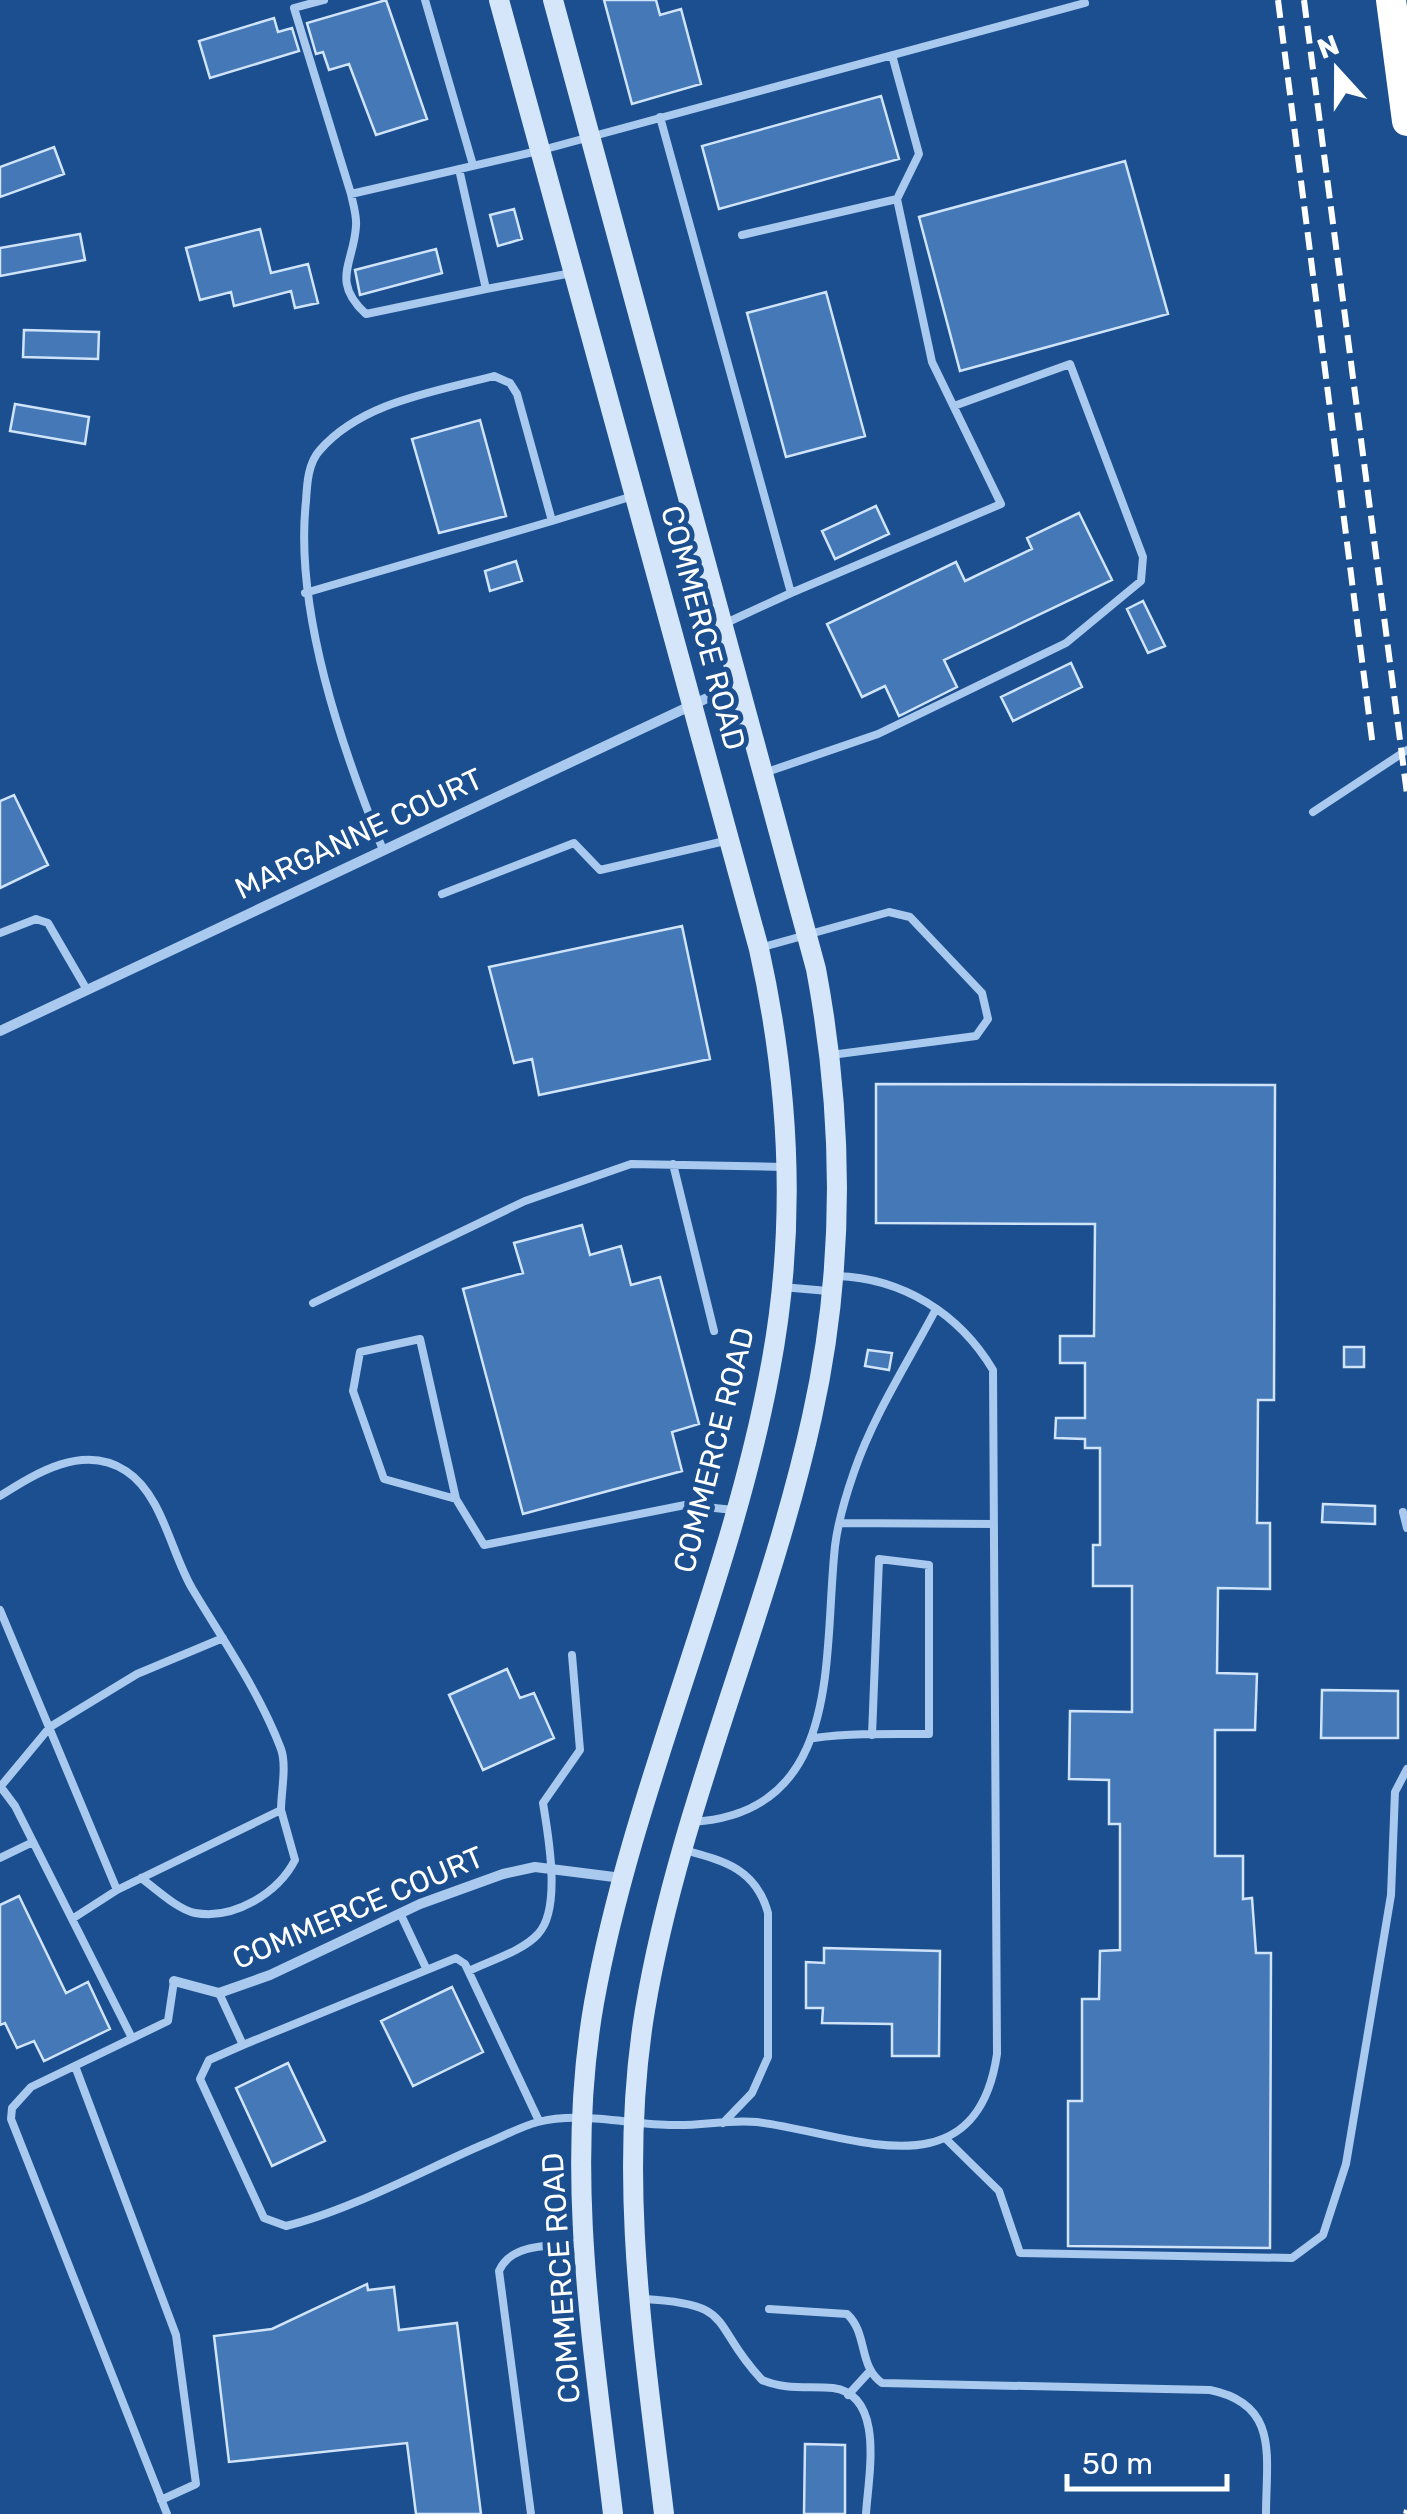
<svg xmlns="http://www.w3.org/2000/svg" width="1407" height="2514" font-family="Rubik,sans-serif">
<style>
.building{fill:#4478b7;stroke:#cfe3fa;stroke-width:2.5}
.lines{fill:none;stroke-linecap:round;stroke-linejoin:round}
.service{stroke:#a9c9ee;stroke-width:8}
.minor{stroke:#a9c9ee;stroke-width:10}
.secondary{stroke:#d6e6fa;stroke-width:20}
.motorway{stroke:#fff;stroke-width:30}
.rail{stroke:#fff;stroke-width:6;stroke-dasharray:18 8;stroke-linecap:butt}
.labels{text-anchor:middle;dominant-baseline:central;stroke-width:10;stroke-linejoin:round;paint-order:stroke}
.street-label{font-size:30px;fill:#fff;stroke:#1b4f8f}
</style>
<rect width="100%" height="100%" fill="#1b4f8f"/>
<!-- building -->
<path class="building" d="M386,0l41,119 -51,16 -27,-71 -20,6 -6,-18 -7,2 -9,-31z
M604,0h52l4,15 21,-6 20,75 -69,20z
M274,18l4,14 14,-4 7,23 -89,27 -11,-37z
M881,96l18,63 -180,50 -17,-63z
M54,147l10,27 -64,23v-30z
M1125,161l43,153 -208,57 -41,-154z
M514,209l8,30 -24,7 -8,-31z
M260,229l11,44 37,-9 10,39 -23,5 -4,-17 -57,15 -3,-14 -31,8 -14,-52z
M80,234l5,26 -85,16v-28z
M436,249l6,24 -82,22 -5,-25z
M826,292l39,144 -79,21 -39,-144z
M24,330l75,2 -1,27 -75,-2z
M15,404l74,13 -4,27 -75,-13z
M480,420l26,96 -67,17 -27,-94z
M876,506l13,28 -54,25 -13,-28z
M1079,513l33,67 -168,80 13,27 -58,29 -14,-30 -23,11 -35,-73 129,-62 9,19 67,-32 -5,-11z
M516,561l6,20 -32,10 -5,-20z
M1143,601l22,45 -17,7 -21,-44z
M1071,663l11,24 -69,34 -12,-24z
M14,795l34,70 -48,23v-87z
M682,926l28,133 -171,36 -7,-36 -18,4 -25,-96z
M876,1084l399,1 -1,315h-16l-1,123h13v66l-52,-1 -1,85 40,1 -2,56h-40v126h28v43l9,-1 4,55h15l-1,295 -202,-2v-145h14v-102h17l1,-48 20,-1v-126h-11v-44l-40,-1 1,-68 62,1v-126h-39v-41h7v-97h-15v-9l-30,-1 1,-20h29v-55h-25v-27h34l1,-112 -219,-1z
M582,1225l8,30 31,-9 10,39 29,-8 39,147 -27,8 10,39 -159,43 -60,-225 60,-16 -9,-30z
M1344,1347h20v20h-20z
M868,1350l24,3 -3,17 -24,-4z
M1323,1504l52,2v18l-53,-2z
M507,1669l13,29 14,-5 20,45 -71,32 -34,-75z
M1322,1690l76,1v47h-77z
M19,1896l47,97 22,-11 22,47 -66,32 -10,-20 -17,7 -12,-25 -5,2v-120z
M824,1948l116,3 -1,105h-47v-32l-70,-1 1,-15h-17v-46l18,1z
M452,1987l31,65 -70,34 -32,-65z
M288,2063l37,78 -53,25 -36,-78z
M367,2284l1,6 26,-3 5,43 58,-7 24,191h-65l-9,-71 -178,19 -15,-126 58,-7z
M805,2444l40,1v69h-41z"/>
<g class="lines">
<!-- service -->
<path class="service" d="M324,0l-30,8 57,186 191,-44 543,-147
M425,0l48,165
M892,55l27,99 -22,45
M660,117l131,476 -65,30
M459,169l27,120 86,-16
M351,194c2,10 6,22 5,32 -2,37 -26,55 10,88l120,-25
M742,235l155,-36 35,163 69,142 -210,89
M305,593l247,-72
M764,773l114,-39 188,-91 75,-62 2,-24 -73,-193 -116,42
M1313,812l94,-62
M383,850c-41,-102 -89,-239 -77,-349 1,-17 2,-38 14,-51 42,-48 114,-58 174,-74l16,7 7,11 35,127 81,-25
M442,894l132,-51 26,27 125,-29
M0,933l36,-14 12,4 39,67
M763,947l126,-35 21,5 72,76 6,26 -12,17 -145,19
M673,1164l41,167
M782,1287l46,4
M313,1303l212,-102 106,-37 153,3
M0,1496c36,-23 84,-53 126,-25 37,24 45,83 67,119 30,50 67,103 88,159 6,17 0,43 0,61l-164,80 -45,29
M456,1499l-72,-20 -31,-88 7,-39 60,-13 36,160 28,46 201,-40 49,5
M1403,1512l4,16
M840,1523l154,1
M0,1610l117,280
M814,1738c38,-5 76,-4 115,-4v-169l-50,-6 -7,176
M0,1786l15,20 117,232
M1,1786l49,-59 87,-53 86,-36
M692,1822c152,-9 131,-165 143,-276 3,-24 11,-51 19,-74 19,-56 54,-110 82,-163
M684,1850c41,11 72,19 84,63v144l-16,36 -29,30
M0,1858l33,-16
M141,1878c14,10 37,32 54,35 39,7 83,-20 100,-53l-14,-50
M400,1913l26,55
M469,1971c20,-10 54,-20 69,-37 24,-25 10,-100 5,-131l37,-53 -8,-95
M219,1993l24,52 213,-87 9,6 74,157
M243,2045l-34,15 -9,19 64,139 22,8c62,-15 136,-55 196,-81 18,-7 37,-18 56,-23 43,-11 92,3 136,3 27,1 56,-6 83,-3 91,11 219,75 240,-68l-4,-684c-34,-57 -91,-92 -156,-94
M75,2066l101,269 20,149 -35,16
M945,2138l54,53 21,62 272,5 31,-23 23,-71 45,-269 4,-103 12,-23
M644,2299c94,5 65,25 118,81 22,10 47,6 71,8 53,7 35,90 33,126
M769,2309l78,5c21,19 11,52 35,69l328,7c70,14 56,67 56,124
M848,2395l22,-24
M167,2514l-156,-395 1,-11 19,-21 137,-66 6,-40
M531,2514l-32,-243c12,-29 56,-25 84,-28"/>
<!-- minor -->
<path class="minor" d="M0,1031l739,-348
M174,1981l45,12 51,-18 150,-71 83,-30 32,-7 87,11"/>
<!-- secondary -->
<path class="secondary" d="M499,0l260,949c31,139 38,280 11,421 -40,216 -137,417 -176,633 -30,171 -1,341 19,511
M553,0l263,969c28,149 29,300 -4,448 -44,200 -133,390 -167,593 -28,169 -1,336 19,504"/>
<!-- motorway -->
<path class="motorway" d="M1391,0l16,121"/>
<!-- rail -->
<path class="rail" d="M1278,0l95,747
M1304,0l103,794
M1406,2514l1,-4"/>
</g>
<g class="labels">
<!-- street labels -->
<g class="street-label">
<text transform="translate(703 628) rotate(75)">COMMERCE ROAD</text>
<text transform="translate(359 834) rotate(-25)">MARGANNE COURT</text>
<text transform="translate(714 1450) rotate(-76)">COMMERCE ROAD</text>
<text transform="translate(358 1908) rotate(-23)">COMMERCE COURT</text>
<text transform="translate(561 2278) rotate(-94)">COMMERCE ROAD</text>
</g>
</g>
<!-- north arrow -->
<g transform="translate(1337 70) rotate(339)" stroke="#1b4f8f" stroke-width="8" paint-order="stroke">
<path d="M0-8L18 38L0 25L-18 38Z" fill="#ffffff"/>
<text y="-15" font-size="28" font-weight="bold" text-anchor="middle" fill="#ffffff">N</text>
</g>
<!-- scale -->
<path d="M1067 2474v15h160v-15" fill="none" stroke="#ffffff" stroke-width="5"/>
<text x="1082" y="2474" font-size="30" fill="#ffffff" stroke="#1b4f8f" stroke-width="8" paint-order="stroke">50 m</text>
</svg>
